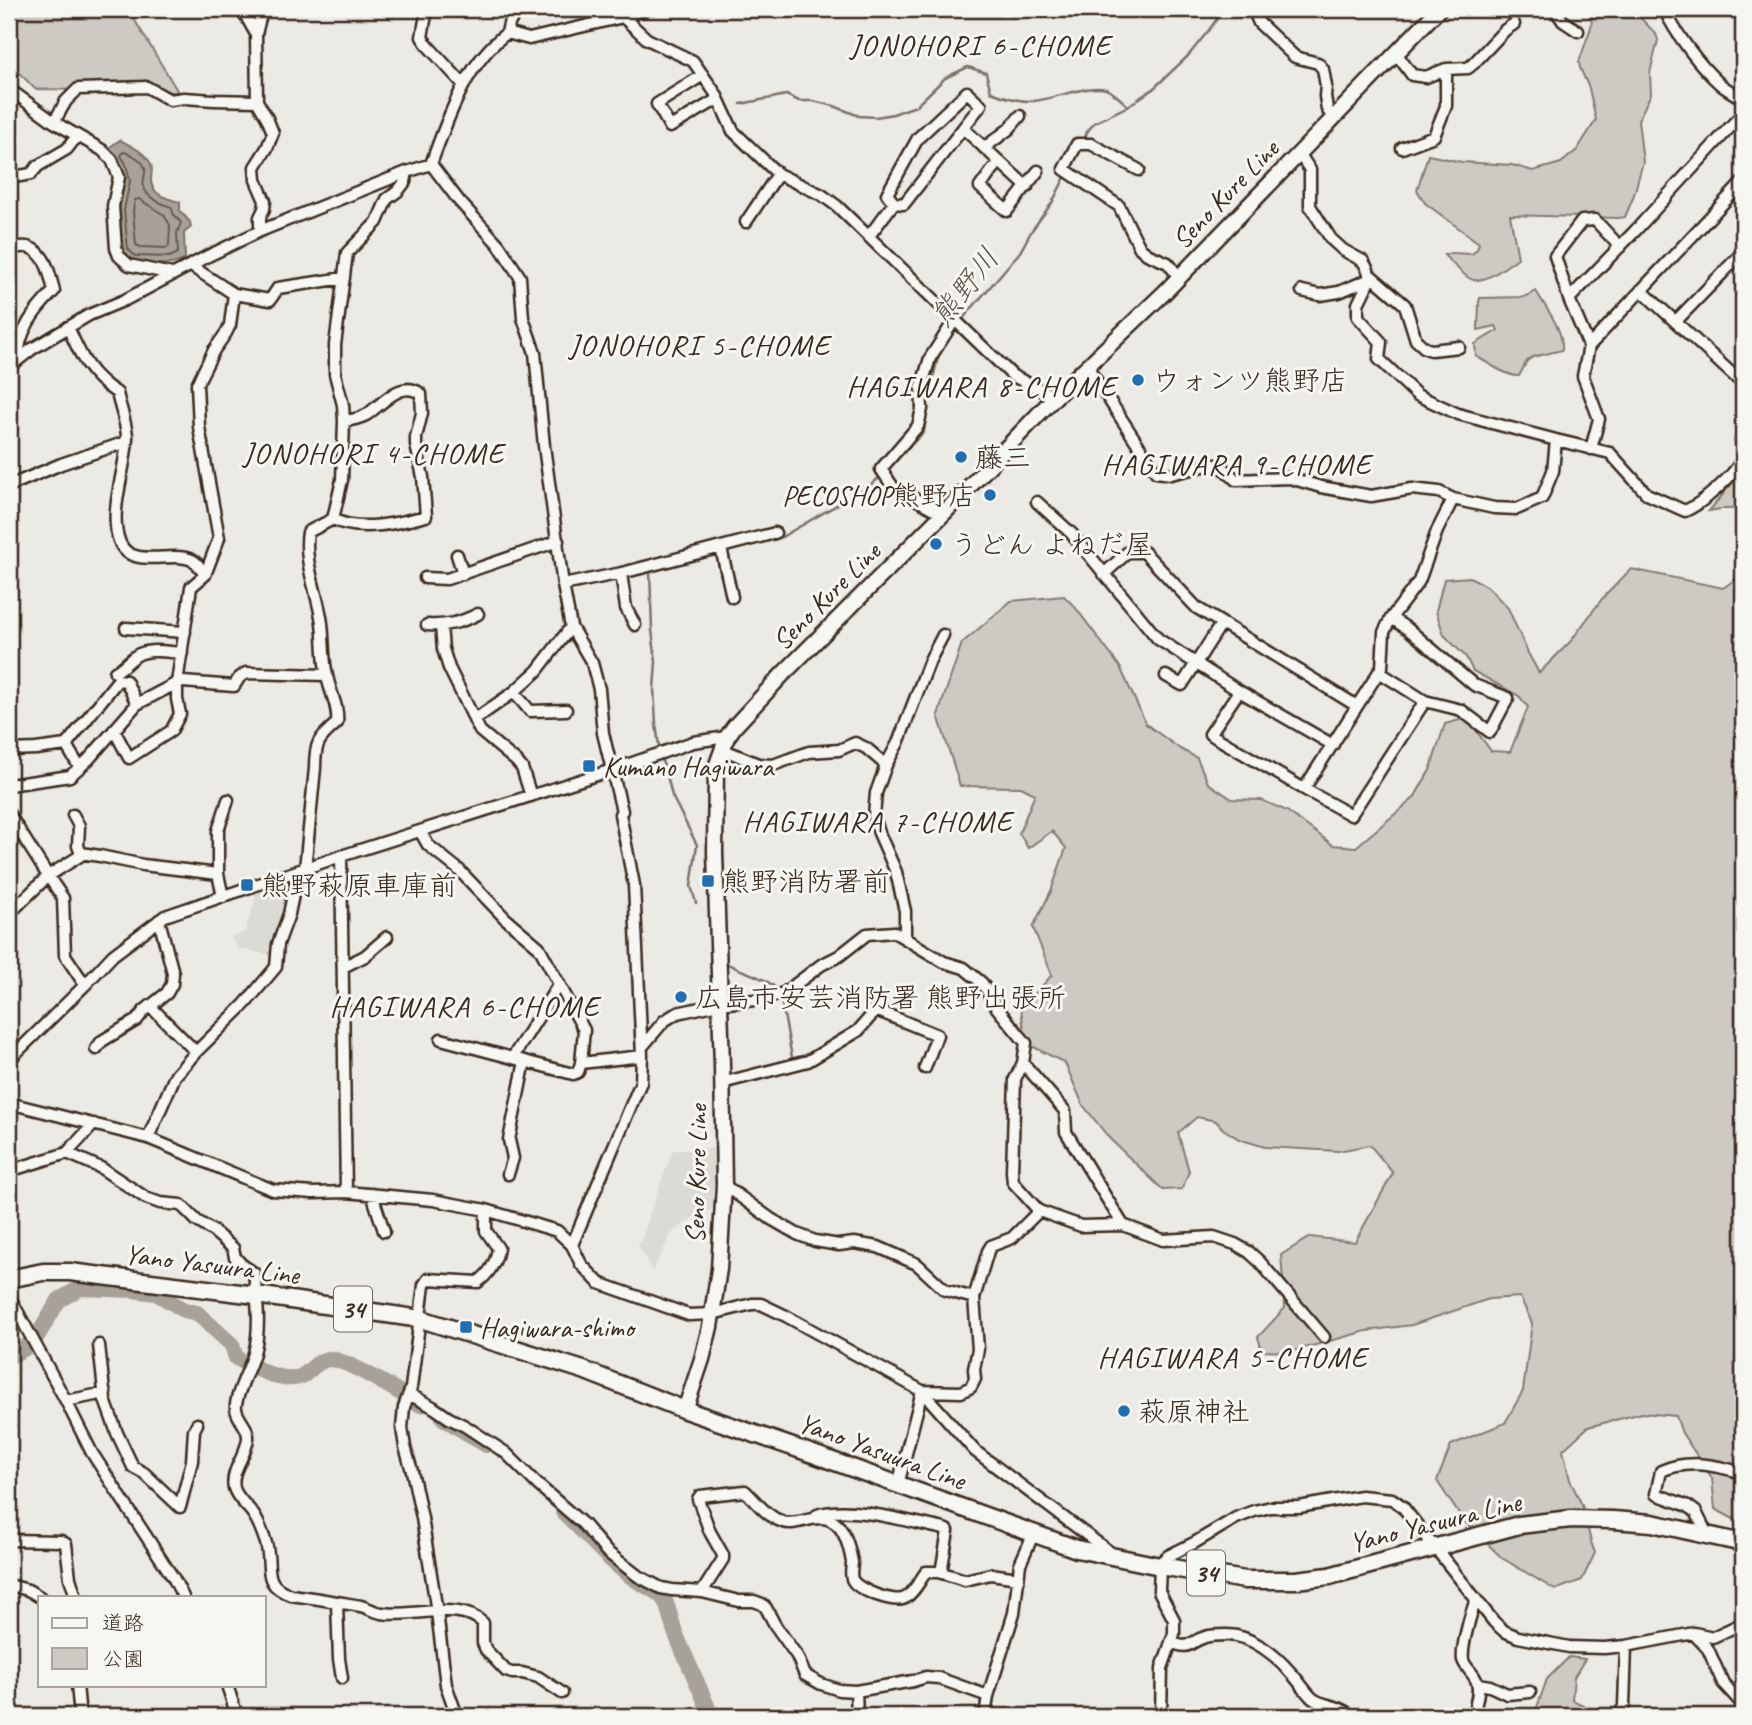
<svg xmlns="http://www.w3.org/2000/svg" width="1752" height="1725" font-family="Caveat,'Klee One',sans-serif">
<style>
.built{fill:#dcdad4}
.green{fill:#cdcac4;stroke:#847a71;stroke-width:2}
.water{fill:#a8a198;stroke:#7c7167;stroke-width:2}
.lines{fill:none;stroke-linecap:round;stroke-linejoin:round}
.shore{stroke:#675a4f;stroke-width:2}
.stream{stroke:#7c7167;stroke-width:2.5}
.river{stroke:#a8a198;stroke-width:16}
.minor-casing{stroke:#3b2a1e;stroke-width:15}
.secondary-casing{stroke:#3b2a1e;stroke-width:19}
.primary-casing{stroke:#3b2a1e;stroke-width:21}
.minor{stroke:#f6f6f2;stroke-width:10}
.secondary{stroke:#f6f6f2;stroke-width:14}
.primary{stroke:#f6f6f2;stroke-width:16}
.poi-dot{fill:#1f6fb2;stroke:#f6f6f2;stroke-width:2.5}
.labels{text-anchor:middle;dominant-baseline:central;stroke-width:6;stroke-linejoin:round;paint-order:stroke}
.shield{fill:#f6f6f2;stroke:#73675e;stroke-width:2}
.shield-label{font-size:26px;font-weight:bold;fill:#3b2a1e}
.street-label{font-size:28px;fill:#3b2a1e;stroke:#f6f6f2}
.poi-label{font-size:28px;fill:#3b2a1e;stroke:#f6f6f2;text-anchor:start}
.neighbourhood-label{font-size:30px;letter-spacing:2px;fill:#3b2a1e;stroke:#f6f6f2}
.water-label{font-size:30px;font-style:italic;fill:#615449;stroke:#f6f6f2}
</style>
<rect width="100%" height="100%" fill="#ebeae5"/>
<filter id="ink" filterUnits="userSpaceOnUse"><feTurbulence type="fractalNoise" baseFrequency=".0143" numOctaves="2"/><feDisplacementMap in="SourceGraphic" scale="14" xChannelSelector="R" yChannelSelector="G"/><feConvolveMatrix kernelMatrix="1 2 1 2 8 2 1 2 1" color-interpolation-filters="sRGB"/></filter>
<g filter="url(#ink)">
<!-- built -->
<path class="built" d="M288,879l5,5 -18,72 -38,-8 -6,-11 14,-5 11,-34 -3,-8z
M716,1147l-3,61 -6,5 -12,3 -23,17 -20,38 -14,-26 5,-9 8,-26 22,-60h32z"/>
<!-- green -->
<path class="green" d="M9,9h119l50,83 -143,-3 -26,-27z
M1593,9h39l24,25 2,6 -8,33 1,21 -13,26 5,42 -10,36 -8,19 -7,1 -108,-3 8,43c-12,8 -36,29 -49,20 -9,-6 -17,-15 -25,-23l7,-2 21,1 5,-5 2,-6 -54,-40 -8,-13 11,-35 34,7 50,3 21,6 28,-8 16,-13 19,-30 -7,-32 -9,-20 -1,-6 12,-35z
M1536,291c10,17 28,39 26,59l-29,7 -6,4 -8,15c-11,1 -32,-13 -43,-20l-1,-12 23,-14 -2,-4 -18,4 1,-28 1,-4 44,-1z
M1738,476h5v71l-8,-20 3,-18h-17l-12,2z
M1631,569l92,19 20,-14v950l-28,-15 -3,-31 -30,-45 -6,-17 -34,-3 -54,14 -25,23 7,30 12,25 9,37 4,11 -13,27 -27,10 -53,-32 -39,-38 -26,-39 14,-36 54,-22 18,-32 9,-68 -12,-26 -31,2 -77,26 -46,6 -76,21 -28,-1 -4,-14 27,-29 -4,-53 29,-18 45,5 38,-69 -23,-28 -32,6 -73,-4 -26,-8 -16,-10 -7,-8 -19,-4 -19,16 11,38 -7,18 -19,1 -53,-51 -27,-34 -18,-42 -39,-20 -5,-34 31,-34 -19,-48 18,-36 15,-43 -14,-17 -24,17 -9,-15 16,-39 -14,-7 -61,-1 -22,-71 24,-72 49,-42 53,-5 11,11 45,60 26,57 34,25 17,9 11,25 24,16 29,1 26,11 46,34 23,2 58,-49 16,-28 15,-46 22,-6 24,33 19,1 18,-45 -9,-11 -46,-25 -7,-14 -22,-22 -8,-24 8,-32 26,-2 17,9 21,22 20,45 11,20 31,-31 32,-43z
M1569,1657l16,2 -11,18 -2,23 24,11 7,1 3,4h-72l13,-37z"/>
<!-- water -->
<path class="water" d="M120,140c11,6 25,12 31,24 2,5 0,10 0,16 0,15 17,19 29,22v9l10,11 1,5 -7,6 1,27 -13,4h-15l-25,-2 -7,-5 -4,-6 -4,-42 6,-23 -1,-10 -15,-27z"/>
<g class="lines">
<!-- shore -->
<path class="shore" d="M123,152c7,1 21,8 22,17 1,5 -3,12 -1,18 3,12 17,16 27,20l3,8 7,8 -4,10 1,19 -2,2 -7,3 -34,-1 -7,-7 -4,-39 6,-29 -4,-17 -5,-8z
M139,199l25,16 6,10 -1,20 -2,3 -26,-1 -5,-2 -3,-34 2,-11z"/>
<!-- stream -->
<path class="stream" d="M741,104l45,-9 13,6h14l21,5 25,10 17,1 17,-3 23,-8 29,-28 23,-11 18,6 5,19c13,5 29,10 43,9 20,-2 54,-17 72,-12 8,3 15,11 22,17
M1084,141l3,-9 7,-9 34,-17 25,-17 35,-33 21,-26 15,-21
M960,322l60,-70 12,-22 20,-27 14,-28
M887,470l37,-38 3,-27 5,-23 7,-28 9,-16
M757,543l23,-5 91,-53 11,-10
M653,569l-3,1 2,60 4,32 -2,27 2,35 3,22
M661,758l6,17 5,21 25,49 -6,41 5,17
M728,964c14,8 41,14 49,26
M781,999l11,58"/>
<!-- river -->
<path class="river" d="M9,1357l16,-9 13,-13 21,-35 21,-12 53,2 23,3 28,17 13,3 35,32 4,13c17,8 46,27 66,18 9,-5 15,-16 27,-17 17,-1 74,36 92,46
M443,1418l43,27
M563,1512c26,24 46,51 76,70 8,5 21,10 26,19 3,5 7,23 10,31 11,28 25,55 36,84"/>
<!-- minor casing -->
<g class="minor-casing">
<path id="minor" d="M242,9l14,25
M427,9l-5,28 6,9 36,39
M1253,9l6,14 36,34 23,6 5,6 3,17 -1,10 2,13 6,9
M1555,9l8,12 15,10
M1664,9c12,25 35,56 56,75 7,6 16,10 23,15
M623,17l24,22 46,22 23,33 17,37 45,43 44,21 15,11 176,170 42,21
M507,33l2,-9 8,-15
M1396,53l16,22 14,2 20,-8v37l-12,30 -32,12
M1446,69l22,-1 5,-4 32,-34 9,-6
M703,75l-46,29 13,23 48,-28
M9,89l45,33 48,28 10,10 7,17 -6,29 3,42 3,8 10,9 43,9
M54,122l12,-21 12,-12 69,-2 23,13 14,-2 30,2 43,1
M963,128l64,59
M984,148l25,-19 11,-13
M1299,153l11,17v36l21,33 12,11 20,11 5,9 2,9 -12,25v13l23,25 -2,17 38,36 41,19 98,26 54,13 37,41 38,17c18,-8 49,-35 58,-53
M999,161l-19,26 27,24 31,-40
M431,164l28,37 40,44 21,32 3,41 12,35 9,93 19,139 8,42 21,36 7,26 4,44 19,78 -2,3 14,71 8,171 -1,26 -69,163
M1139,170l-48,-26h-14l-13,25 55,37 21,42 7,6 21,9 11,14
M9,178l22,-4 7,-8 29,-17 10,-13
M746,222l32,-48
M260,231v-14l4,-8 1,-8 -9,-21 -1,-13 12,-19 6,-15 -6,-15 -10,-17 -1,-67 4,-16 7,-9
M869,236l25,-33 -7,-9 31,-56 49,-46 14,13 -77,99 -10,-1
M9,248c5,0 13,-2 18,-1 19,4 23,28 27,44 -19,19 -36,40 -36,68
M191,266l43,28 36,6 8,-12 66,-10
M1369,274l36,31 11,35 9,8 6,2 28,-3
M1641,290l102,94
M1302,291l18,4 19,-3 31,-13
M1569,299l66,-68 108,-118
M1676,321l67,-69
M68,327c13,30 21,48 49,66 3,14 9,29 10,43 0,31 -20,78 -7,107 12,28 57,5 75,19 4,3 7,9 10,13
M1589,346l-20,-47 -14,-43 27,-35 13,-1 25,27
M1087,366l69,106 15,2 41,-10 10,3 14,13 54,-2 31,9 50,9 41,-7 27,3 14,7 41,9 23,1 25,-11 11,-27 3,-31
M9,367l23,-18 57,-34 36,-15 83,-44 52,-25 147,-59 24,-8c17,-46 35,-101 76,-131l22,6 94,-22 23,-8
M1743,436l-2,5 2,12
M1591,449l8,-30 -16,-43 6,-30 154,-164
M9,486l52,-22 65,-22
M1037,502l34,31 87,106 81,52 94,54
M943,514l-50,-27 -12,-18 37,-43 4,-17 -1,-21 9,-30 24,-37
M333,519c25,14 66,4 93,-3l-3,-39 -7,-32v-8l6,-24 -1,-19c-20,-16 -40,12 -55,21 -7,4 -14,5 -22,6
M721,548l11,49
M457,555l6,19
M621,573l5,35 9,17
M1104,574l24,-22h16l53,56 160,98
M425,578l22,1 111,-38
M563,585l59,-12 153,-40
M427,625c20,1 33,-2 51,-11
M441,626l2,23 6,19 31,63 36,30 6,7 9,28
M126,628l59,4
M115,672c8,-4 14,-12 22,-17 13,-7 31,-3 45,-2
M1379,672l46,29 36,9 29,22 18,-34 -34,-13 -66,-56 -17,-11
M1166,676l16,9 39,-61
M1239,691l-29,43 94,55 47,26 74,-114
M514,692l16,19 36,-1
M474,720l40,-28 23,-21 34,-44
M114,730l15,28 42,-27 9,-17 -3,-15v-16l14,-96 14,-12 14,-37 -20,-111 -2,-43 17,-34 12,-17 4,-8 4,-31
M66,745l52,-65 8,1 11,23
M722,749l36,15 15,1 36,-13 30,-2 16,-7 11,5 20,17
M9,750l27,-1 30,-4 14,23
M9,785l61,-9 18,-16 49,-56 40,-21 6,-1 51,4 5,-8 7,-5 80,2
M1304,789l78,-122 2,-35 7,-14 28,-37 18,-50 16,-32
M9,814l39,62 15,22 2,57 20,30
M73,815l6,11 -1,20 3,7 19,3 43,9 75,9
M420,831l8,14 31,25 46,48 34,29 45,83 -3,33 -3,9 -5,2 -132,-35
M341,856l5,336
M305,869l10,-101c0,-25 3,-29 22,-45 2,-16 -7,-31 -10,-47 -4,-17 -3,-36 -5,-53 -4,-30 -19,-61 -14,-91l25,-13 9,-39 2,-59 -1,-16 -8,-31v-29l12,-92 30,-31 10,-23 11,-8 7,-9 2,-10
M223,897l-5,-23v-43l10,-31
M9,914l39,-38 35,-22
M905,938v-27l-9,-39 -17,-39 -5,-17 2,-23 10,-28 12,-22 32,-83 13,-25
M343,967l22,-11 22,-19
M150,1006l46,46
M642,1047l22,-26 13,-8 42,-9 45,-5 20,-6 37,-28 18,-9 28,-22 27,-2 50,30 20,6 18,15 15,25 29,35 -3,20 -8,16 -3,92 1,11 26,29 42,15 42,-1 40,15 51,-3 21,7 14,8 11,10 64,75
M96,1049l6,-8 35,-21 7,-9 23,-18 5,-9 1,-11 -14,-53
M513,1057l46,-73
M9,1060l76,-75 28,-30 52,-39 176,-60 271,-86 81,-28 34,-5
M581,1063l61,-7
M1023,1063l42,48 1,21 57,93
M722,1083l86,-22 50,-30 18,-21 61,25 -12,33
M9,1103l139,35 125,52 40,3 33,-1 87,8 53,10 71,21 15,14 9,19 18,19 90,32 23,-1 40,-10h9l25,12 136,75 53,60 136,102
M148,1138l27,-62 21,-24 49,-48 31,-37 2,-23 11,-30 9,-43
M67,1153l34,15 45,30 14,5 21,2 16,16 16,10 20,17 2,9 6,7 13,9c3,26 7,55 0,80 -3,13 -20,44 -18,56 1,10 13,18 12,29 -1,17 -18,32 -14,50 3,11 13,17 19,26 6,8 10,20 13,29 7,24 -6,41 25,52 23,3 46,7 70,11 7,2 13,6 21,7 29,5 78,-13 101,10v20l3,7 20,21 6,2h10l16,4 24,16
M9,1171l58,-18 27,-29
M508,1174l5,-16 -4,-18 16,-79
M724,1185l47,34 26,15 18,7 24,4 15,-2 24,4 39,17 28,26 29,8
M372,1194l12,37
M9,1296l57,105 26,52 82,126 9,18
M99,1345l6,55 12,33 16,34 11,6 36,34 12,-46 2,-31 3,-6
M922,1391l39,1 10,-5 4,-8 -1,-10 4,-20 -4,-51 14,-47 3,-5 21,-8 27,-27
M409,1394l24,13 16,11 16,8 41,27 32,32 45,39 24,28 31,24 23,12 11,2 30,2 37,9h15l8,3 4,4 9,17 22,31 8,19 16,9 18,6 17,1 57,-10 13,-4 12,1 50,18
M66,1401l39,-8
M898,1485l24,-94
M817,1515c33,-11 93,7 127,14l4,2 -7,42
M1707,1534l-11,-22 -8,-6 -32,-12 5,-23c27,-12 54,-6 82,2
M9,1540l52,1 5,3 4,34 6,19
M9,1585l19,5 12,7
M702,1592l21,-33v-4l-13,-23 -12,-33 2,-3 45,-5c12,11 22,26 38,31 17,5 36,-12 52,1 10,7 15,28 17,39 0,5 -2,12 0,17 4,11 43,25 53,19 9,-5 15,-18 21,-26h13l26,8 26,-6 27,4
M337,1603l2,56 3,19
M1694,1634l14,15 15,34 20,22
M1171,1642c20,9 17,0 34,-5 6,-2 16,-2 22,-2 24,0 49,20 64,38 8,8 13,17 21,25 9,8 25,6 35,15v3
M1478,1684l12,2 17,8 23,-2
M77,1685l3,31
M227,1685l10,31
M856,1691l1,25
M457,1716l-11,-31 -9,-73 -15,-94 -10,-47 -7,-24 -3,-19 2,-21 7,-19 13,-103 4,-6 50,3c12,-9 18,-19 20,-34l-12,-17v-21
M985,1716l3,-20 26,-83 6,-49 14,-31
M1161,1716l1,-48 12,-34v-14l-15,-29 1,-25 2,-5 6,-5 26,-13 42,-25 18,-7 17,-4h28l62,-11 31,3 10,7 92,116 10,9 14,6 51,10 35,1 22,-2 68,-13 19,4 30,-14
M1473,1716c2,-11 9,-28 2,-38 -3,-6 -10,-11 -12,-18 -2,-13 8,-48 13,-60
M1619,1716l5,-10 2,-60"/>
</g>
<!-- secondary casing -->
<g class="secondary-casing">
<path id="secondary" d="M685,1410l17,-51 8,-32 9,-58 5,-84 -2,-120 -7,-213 1,-85 11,-30 7,-10 48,-52 165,-165 108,-113 110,-105 274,-283"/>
</g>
<!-- primary casing -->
<g class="primary-casing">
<path id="primary" d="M9,1279l34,-7h27l186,23 165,24 162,51 102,40 128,44 264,95 83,17 85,14h51l33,-4 190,-51 52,-6 42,1 39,3 91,20"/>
</g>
<!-- minor -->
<use href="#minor" class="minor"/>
<!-- secondary -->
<use href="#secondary" class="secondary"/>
<!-- primary -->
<use href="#primary" class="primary"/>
</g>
</g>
<!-- markers -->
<g class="poi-dot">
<circle cx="1138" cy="380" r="7"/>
<circle cx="961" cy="457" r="7"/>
<circle cx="990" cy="495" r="7"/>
<circle cx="936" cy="544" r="7"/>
<rect x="582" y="759" width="14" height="14" rx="3.5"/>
<rect x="701" y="874" width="14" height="14" rx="3.5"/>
<rect x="240" y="878" width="14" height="14" rx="3.5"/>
<circle cx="681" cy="997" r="7"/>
<rect x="459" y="1320" width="14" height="14" rx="3.5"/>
<circle cx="1124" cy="1411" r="7"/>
</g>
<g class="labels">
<!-- shield labels -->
<g class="shield">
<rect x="334" y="1286.5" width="38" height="45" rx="5"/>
<rect x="1187" y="1550.5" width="38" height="45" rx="5"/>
</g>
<g class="shield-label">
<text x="353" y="1309">34</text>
<text x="1206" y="1573">34</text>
</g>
<!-- street labels -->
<g class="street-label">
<text transform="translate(1225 194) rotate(-46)">Seno Kure Line</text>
<text transform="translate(826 596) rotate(-45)">Seno Kure Line</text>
<text transform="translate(696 1174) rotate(-89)">Seno Kure Line</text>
<text transform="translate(212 1264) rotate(7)">Yano Yasuura Line</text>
<text transform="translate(882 1451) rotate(20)">Yano Yasuura Line</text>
<text transform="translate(1435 1522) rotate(-14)">Yano Yasuura Line</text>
</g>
<!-- poi labels -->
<g class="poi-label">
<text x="1152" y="380">ウォンツ熊野店</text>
<text x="975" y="457">藤三</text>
<text x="976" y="495" text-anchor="end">PECOSHOP熊野店</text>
<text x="950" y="544">うどん よねだ屋</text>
<text x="603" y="766">Kumano Hagiwara</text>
<text x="722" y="881">熊野消防署前</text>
<text x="261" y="885">熊野萩原車庫前</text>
<text x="695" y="997">広島市安芸消防署 熊野出張所</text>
<text x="480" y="1327">Hagiwara-shimo</text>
<text x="1138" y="1411">萩原神社</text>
</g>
<!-- neighbourhood labels -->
<g class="neighbourhood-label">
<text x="981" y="45">JONOHORI 6-CHOME</text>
<text x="700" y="345">JONOHORI 5-CHOME</text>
<text x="982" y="386">HAGIWARA 8-CHOME</text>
<text x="374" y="453">JONOHORI 4-CHOME</text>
<text x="1237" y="464">HAGIWARA 9-CHOME</text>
<text x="878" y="821">HAGIWARA 7-CHOME</text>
<text x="465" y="1006">HAGIWARA 6-CHOME</text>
<text x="1233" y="1357">HAGIWARA 5-CHOME</text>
</g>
<!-- water labels -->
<g class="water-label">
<text transform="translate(965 287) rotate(-52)">熊野川</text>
</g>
</g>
<!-- margin -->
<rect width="1752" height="1725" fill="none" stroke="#f6f6f2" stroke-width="35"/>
<rect x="18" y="18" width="1717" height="1690" fill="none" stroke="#3b2a1e" stroke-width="2.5" filter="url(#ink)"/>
<!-- legend -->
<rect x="38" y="1596" width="228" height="91" fill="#f6f6f2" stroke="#aba49d" stroke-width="2"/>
<rect x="52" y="1618" width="35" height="10" fill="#f6f6f2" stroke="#aba49d" stroke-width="2"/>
<text x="102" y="1630" font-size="21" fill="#3b2a1e">道路</text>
<rect x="52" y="1648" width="35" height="21" fill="#cdcac4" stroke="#aba49d" stroke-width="2"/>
<text x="102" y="1666" font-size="21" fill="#3b2a1e">公園</text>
</svg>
